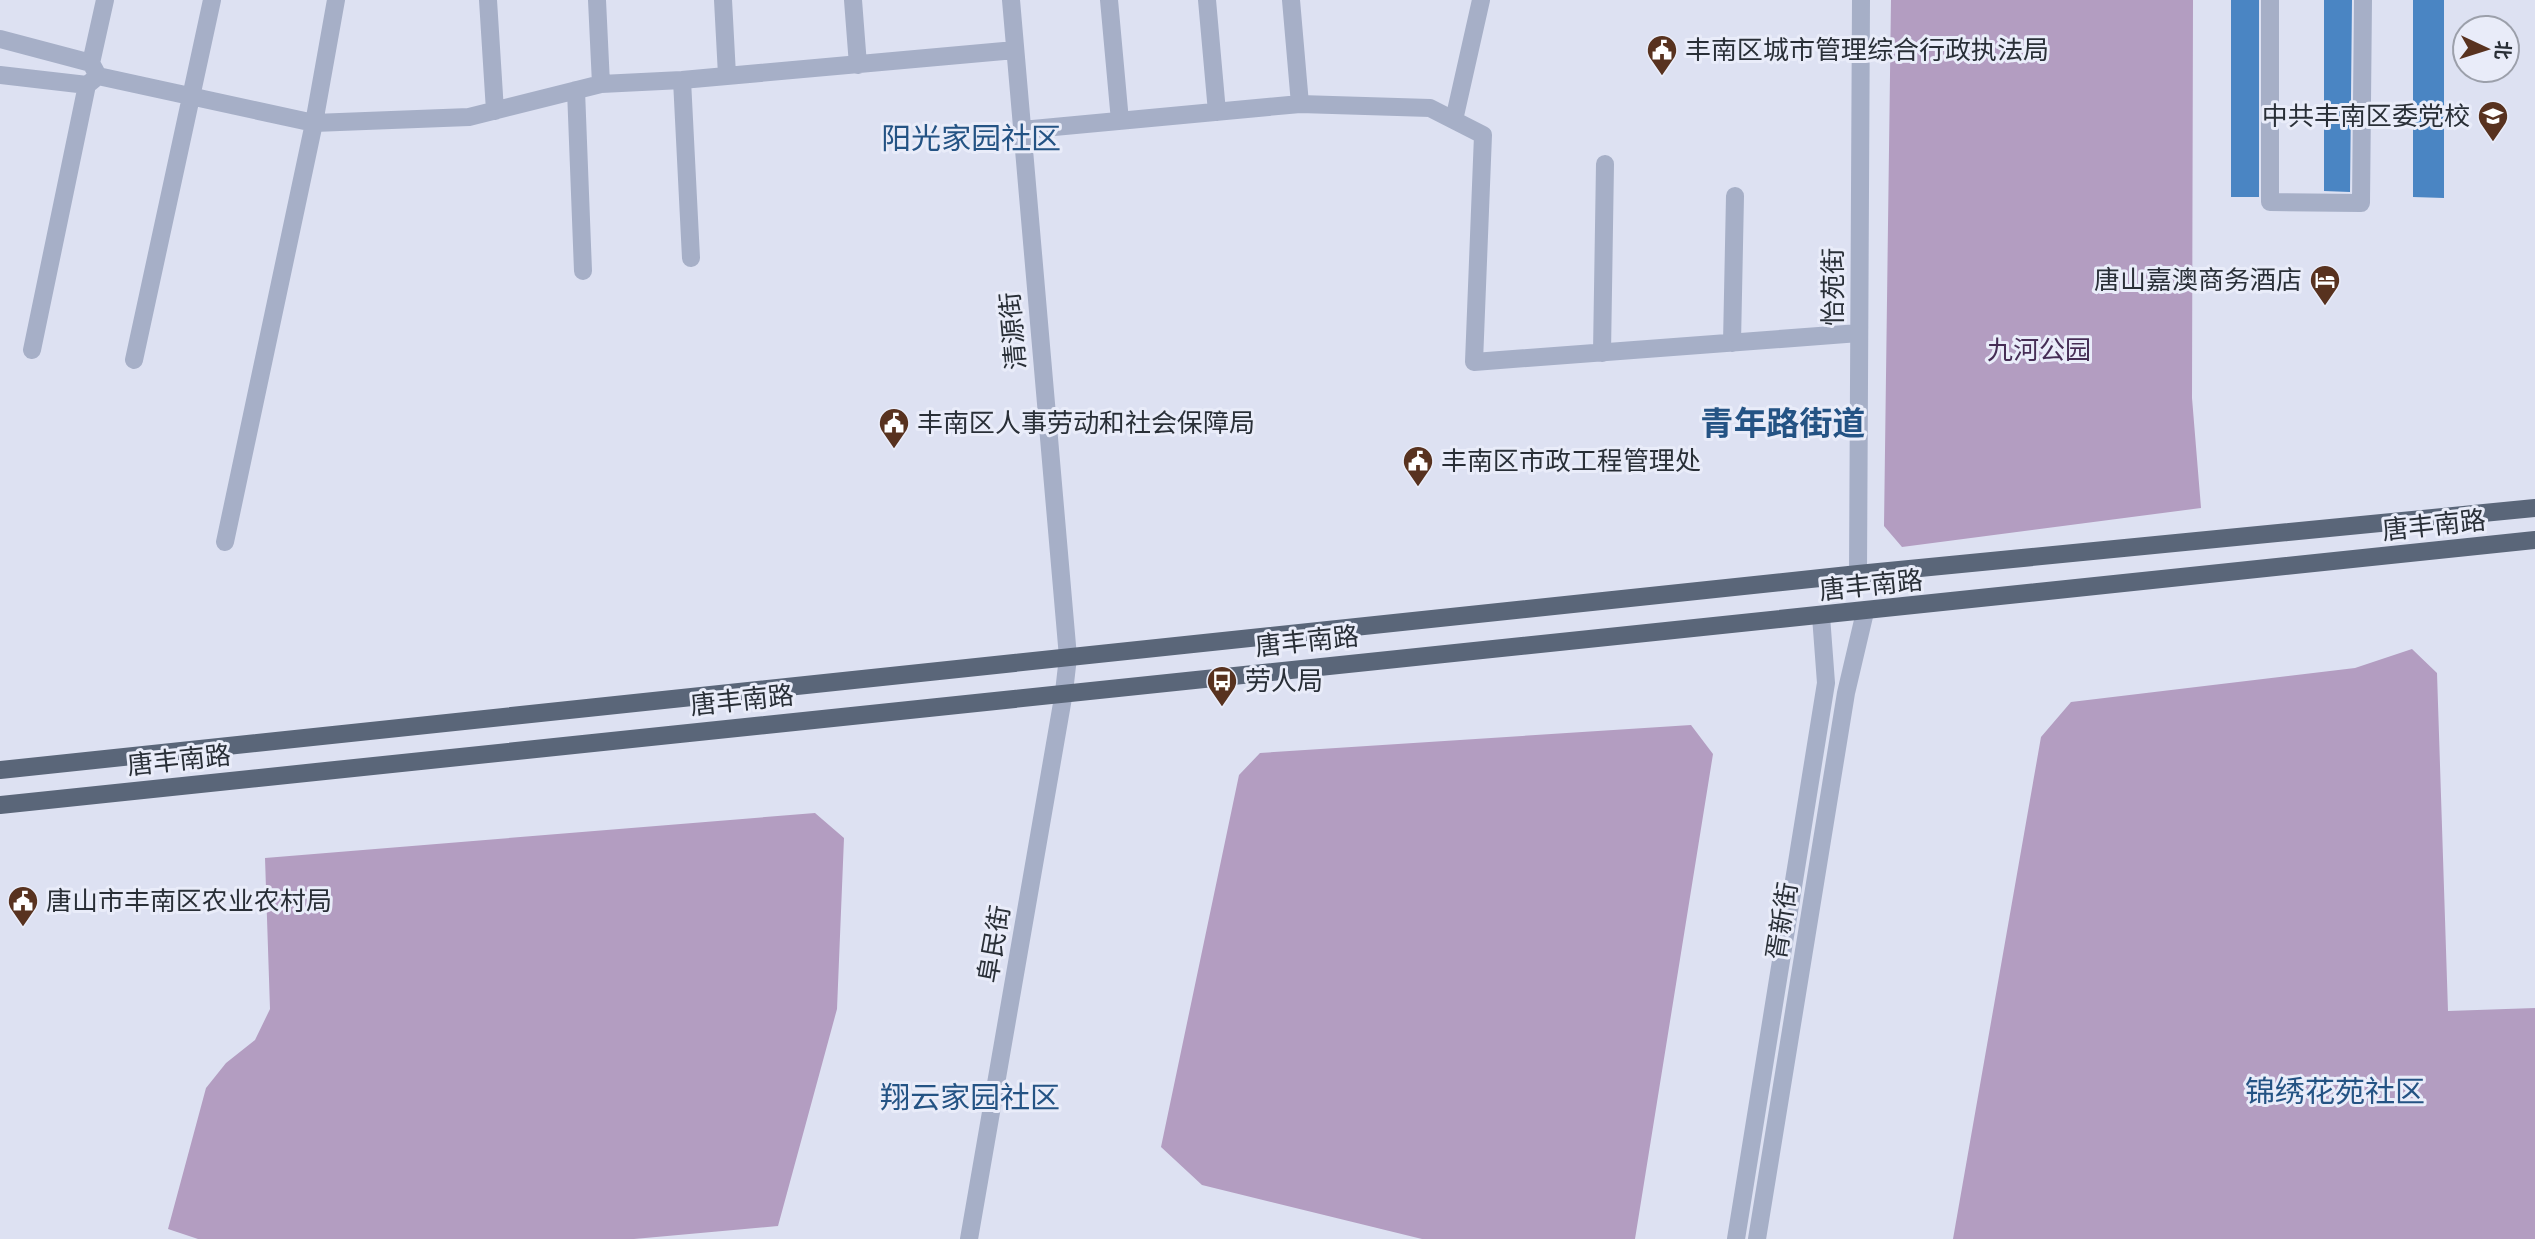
<svg xmlns="http://www.w3.org/2000/svg" width="2535" height="1239" font-family="'Space Grotesk','Noto Sans SC',sans-serif">
<style>
.green{fill:#b39dc1}
.building{fill:#4a85c3}
.lines{fill:none;stroke-linecap:round;stroke-linejoin:round}
.minor{stroke:#a6afc7;stroke-width:18}
.major{stroke:#5a6679;stroke-width:18}
.labels{text-anchor:middle;dominant-baseline:central;stroke-width:6;stroke-linejoin:round;paint-order:stroke}
.poi-label{font-size:26px;fill:#292f37;stroke:#e9ecf9;text-anchor:start}
.street-label{font-size:26px;fill:#292f37;stroke:#e9ecf9}
.park-label{font-size:26px;fill:#462d55;stroke:#e9ecf9}
.quarter-label{font-size:30px;fill:#245384;stroke:#e9ecf9}
.district-label{font-size:33px;font-weight:bold;fill:#245384;stroke:#e9ecf9}
</style>
<rect width="100%" height="100%" fill="#dde1f2"/>
<!-- green -->
<path class="green" d="M1891,0h302l-1,398 9,110 -299,39 -18,-21z
M2412,649l25,24 11,338 87,-3v231h-582l88,-502 30,-35 284,-34z
M1691,725l22,29 -78,485h-213l-220,-54 -41,-38 78,-372 21,-22z
M815,813l29,25 -7,171 -59,217 -144,13h-436l-30,-10 38,-141 20,-25 29,-23 15,-31 -5,-151z"/>
<!-- building -->
<path class="building" d="M2231,0h28v197h-28z
M2324,0h28l-2,192 -26,-1z
M2413,0h31v198l-31,-1z"/>
<g class="lines">
<!-- minor -->
<path class="minor" d="M488,0l7,111
M597,0l4,84
M723,0l4,75
M853,0l5,65
M1109,0l11,121
M1207,0l10,112
M2270,0v202l91,1 2,-203
M0,39l91,24 7,13 -11,9 -87,-10
M91,63l14,-63
M98,76l216,47 155,-6 132,-33 81,-4 333,-30
M682,80l9,178
M576,90l7,181
M1300,104l130,4 53,27 -9,227 385,-29
M1454,120l27,-120
M1022,130l278,-26 -9,-104
M1732,343l3,-147
M32,350l55,-265
M1602,353l3,-189
M134,360l78,-360
M225,542l89,-419 22,-123
M1858,574l3,-574
M969,1239l95,-547 4,-35 -57,-657
M1736,1239l90,-556 -5,-67
M1757,1239l89,-546 19,-81"/>
<!-- major -->
<path class="major" d="M0,770l1858,-196 677,-66
M0,805l2535,-265"/>
</g>
<!-- icons -->
<defs>
<g id="civic-pin" transform="scale(1.575)"><path d="M0 17L-7.5 6A9.5 9.5 0 1 1 7.5 6Z" fill="#58321f" stroke="#e9ecf9"/><path d="M-.6-6.5H3V-4.5H.6V-3L4-1V1h2V6H-6V1h2V-1L-.6-3ZM-1.2 2.5V6h2.4V2.5Z" fill="#fff"/></g>
<g id="university-pin" transform="scale(1.575)"><path d="M0 17L-7.5 6A9.5 9.5 0 1 1 7.5 6Z" fill="#58321f" stroke="#e9ecf9"/><path d="M0-5L7-2L0 1L-7-2ZM-4 1L0 2.5L4 1V4Q0 6-4 4Z" fill="#fff"/></g>
<g id="hotel-pin" transform="scale(1.575)"><path d="M0 17L-7.5 6A9.5 9.5 0 1 1 7.5 6Z" fill="#58321f" stroke="#e9ecf9"/><path d="M-6-4.5h1.5V1H6V5H4.5V3h-9V5H-6ZM-4 0a1.8 1.8 0 1 1 3.6 0ZM.5 0V-2.5h3Q6-2.5 6 0Z" fill="#fff"/></g>
<g id="bus-pin" transform="scale(1.575)"><path d="M0 17L-7.5 6A9.5 9.5 0 1 1 7.5 6Z" fill="#58321f" stroke="#e9ecf9"/><path d="M-5-6H5V4H4V6H2V4H-2V6H-4V4H-5ZM-3.5-4V0h7V-4ZM-3.5 1.2v1.5H-2V1.2ZM2 1.2v1.5H3.5V1.2Z" fill="#fff"/></g>
</defs>
<g fill-rule="evenodd">
<use href="#civic-pin" x="1662" y="50"/>
<use href="#university-pin" x="2493" y="116"/>
<use href="#hotel-pin" x="2325" y="280"/>
<use href="#civic-pin" x="894" y="423"/>
<use href="#civic-pin" x="1418" y="461"/>
<use href="#bus-pin" x="1222" y="681"/>
<use href="#civic-pin" x="23" y="901"/>
</g>
<g class="labels">
<!-- poi labels -->
<g class="poi-label">
<text x="1685" y="50">丰南区城市管理综合行政执法局</text>
<text x="2470" y="116" text-anchor="end">中共丰南区委党校</text>
<text x="2302" y="280" text-anchor="end">唐山嘉澳商务酒店</text>
<text x="917" y="423">丰南区人事劳动和社会保障局</text>
<text x="1441" y="461">丰南区市政工程管理处</text>
<text x="1245" y="681">劳人局</text>
<text x="46" y="901">唐山市丰南区农业农村局</text>
</g>
<!-- street labels -->
<g class="street-label">
<text transform="translate(1833 287) rotate(-90)">怡苑街</text>
<text transform="translate(1013 331) rotate(-95)">清源街</text>
<text transform="translate(2434 525) rotate(-6)">唐丰南路</text>
<text transform="translate(1871 585) rotate(-6)">唐丰南路</text>
<text transform="translate(1307 641) rotate(-6)">唐丰南路</text>
<text transform="translate(742 700) rotate(-6)">唐丰南路</text>
<text transform="translate(179 760) rotate(-6)">唐丰南路</text>
<text transform="translate(1782 921) rotate(-81)">胥新街</text>
<text transform="translate(994 944) rotate(-80)">阜民街</text>
</g>
<!-- park labels -->
<g class="park-label">
<text x="2039" y="350">九河公园</text>
</g>
<!-- quarter labels -->
<g class="quarter-label">
<text x="971" y="138">阳光家园社区</text>
<text x="2335" y="1091">锦绣花苑社区</text>
<text x="970" y="1097">翔云家园社区</text>
</g>
<!-- district labels -->
<g class="district-label">
<text x="1783" y="424">青年路街道</text>
</g>
</g>
<!-- north arrow -->
<g transform="translate(2486 49) rotate(94)"><circle r="33" fill="#e9ecf9" stroke="#9ca0ab" stroke-width="2"/>
<path d="M0-5L12 26L0 18L-12 26Z" fill="#58321f"/>
<text y="-10" font-size="19" font-weight="bold" text-anchor="middle" fill="#292f37">北</text>
</g>
</svg>
